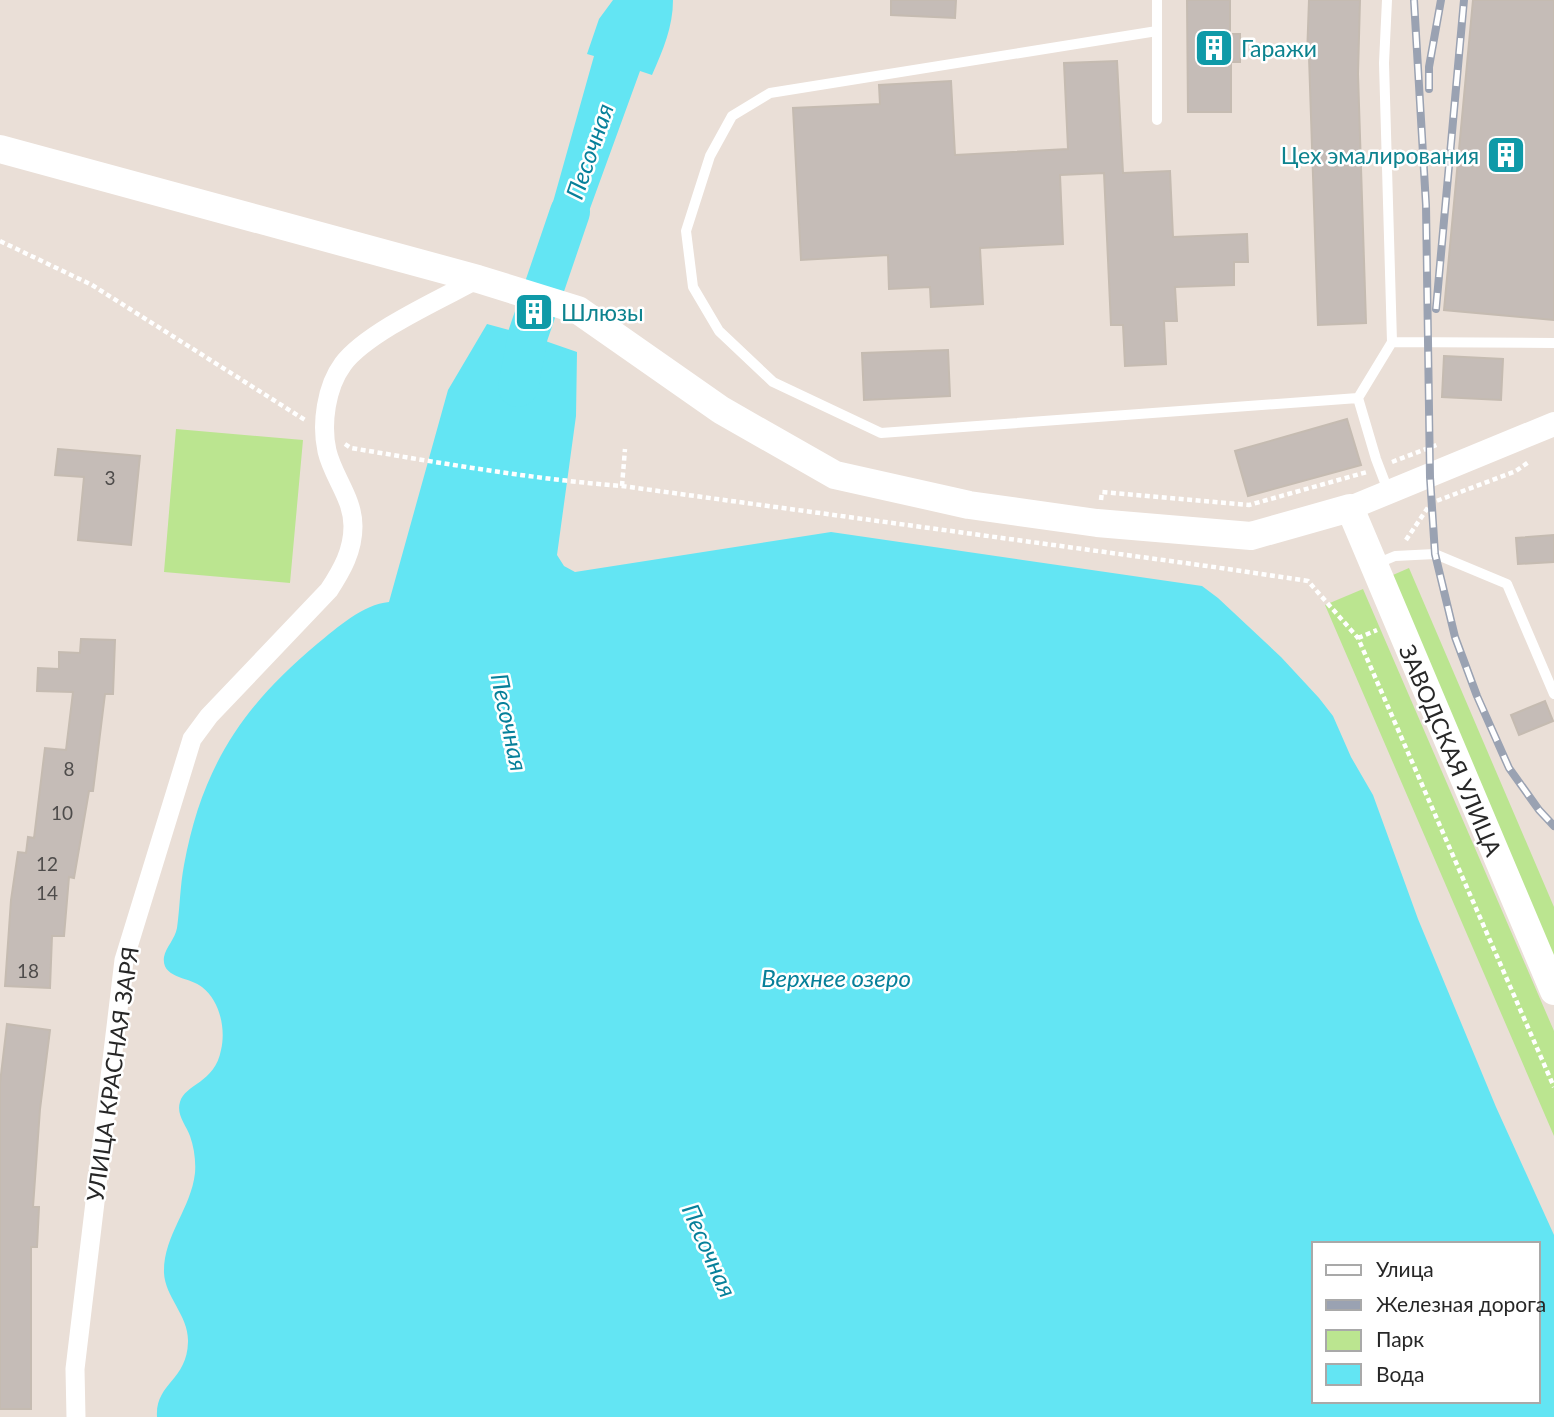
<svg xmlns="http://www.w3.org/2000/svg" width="1554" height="1417" font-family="Lato,sans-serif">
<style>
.green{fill:#bbe590}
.water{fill:#63e5f3;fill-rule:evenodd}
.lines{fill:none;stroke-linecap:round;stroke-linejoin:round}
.river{stroke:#63e5f3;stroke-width:40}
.building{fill:#c5bcb7;stroke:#c5bbb1;stroke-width:2}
.path{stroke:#fff;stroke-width:4.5;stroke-dasharray:5 3.5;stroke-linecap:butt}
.service{stroke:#fff;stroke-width:10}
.minor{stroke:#fff;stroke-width:19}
.tertiary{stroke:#fff;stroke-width:24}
.secondary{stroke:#fff;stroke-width:28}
.rail-casing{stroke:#9aa2b2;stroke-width:8}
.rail{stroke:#fff;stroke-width:5;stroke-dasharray:16;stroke-linecap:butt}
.labels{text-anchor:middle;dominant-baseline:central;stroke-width:5;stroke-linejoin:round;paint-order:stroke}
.number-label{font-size:19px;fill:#4e4c4b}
.culture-label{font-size:23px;fill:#0d838f;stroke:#fff;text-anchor:start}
.street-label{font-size:23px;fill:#272727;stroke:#fff}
.water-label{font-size:24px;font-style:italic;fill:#07809a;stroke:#fff}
</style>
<rect width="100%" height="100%" fill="#eadfd7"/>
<!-- green -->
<path class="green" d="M176,429l127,11 -13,143 -126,-11z
M1409,568l145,339v65l-168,-394z
M1363,589l191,442v105l-229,-531z"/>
<!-- water -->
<path class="water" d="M613,0h60c0,27 -10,50 -21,75l-12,-4 -72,198 -31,-10 57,-203 -7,-2 12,-35z
M487,324l41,11 49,17 -1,64 -19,139 7,11 11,6 256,-40 371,54 16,12 63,59 38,41 14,18 18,41 22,38 45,124 78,188 58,128v182h-1397c-2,-34 30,-36 31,-75 1,-26 -23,-45 -24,-69 -1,-37 27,-64 31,-100 1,-12 -1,-26 -5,-37 -4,-11 -14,-21 -10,-34 5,-18 35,-19 41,-52 5,-21 -1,-49 -19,-63 -11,-10 -41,-8 -38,-30 2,-10 11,-18 13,-29 3,-21 3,-42 7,-63 18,-98 58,-158 133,-221 20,-16 46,-40 72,-42l59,-212zM1314,1244h224v157h-224z"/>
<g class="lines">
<!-- river -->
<path class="river" d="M518,387l10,-52 42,-123"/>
</g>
<!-- building -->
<path class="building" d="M891,0h65l-1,18 -64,-3z
M1187,0h43v34h10v28h-9v50h-43z
M1309,0h51l-2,74 8,249 -48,2 -9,-268h-2z
M1473,0h81v320l-110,-10z
M1117,61l6,112 47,-2 3,66 74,-3 1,28h-14v23l-59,2 2,34h-13l2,43 -41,2 -2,-41h-12l-7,-152 -44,2 3,69 -83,4 3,56 -52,3 -1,-20 -41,2 -1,-34 -87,5 -8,-152 87,-4 -1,-19 72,-4 4,74 113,-6 -4,-86z
M948,350l2,46 -86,4 -2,-47z
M1444,356l59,3 -2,41 -59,-3z
M1347,419l14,46 -113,31 -13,-45z
M58,449l82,7 -9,89 -53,-5 6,-63 -29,-2z
M1554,535v27l-36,2 -2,-26z
M81,639l34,1 -2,54h-8l-12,97h-4l-15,87 -5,-1 -5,59h-12l-2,52 -45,-2 6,-86 7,-48 8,1 2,-16 6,1 11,-90 21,2 7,-58 -36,-1 1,-23 21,1v-17l21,1z
M1545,701l8,20 -34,14 -8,-20z
M7,1024l43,6 -10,79 -7,98h6l-2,40h-6v162h-31v-326z"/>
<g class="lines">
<!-- path -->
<path class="path" d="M0,241l92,44 213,135
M345,444l6,4c90,15 180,31 271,38l585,80 101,15 50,57 196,449
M1392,462l47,-18
M622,486l3,-37
M1101,500l1,-8 147,13 118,-33
M1406,540l25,-37 85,-32 14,-10
M1358,638l19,-8"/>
<!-- service -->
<path class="service" d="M1157,0v120
M1387,0l-3,63 8,279
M1157,31l-387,62 -38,23 -22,40 -24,75 7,56 26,44 54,51 108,51 477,-35
M1389,493l-13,-34 -18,-61 34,-56 162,1
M1376,564l19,-8 40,-2 72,30 47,110"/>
<!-- minor -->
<path class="minor" d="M76,1417l-1,-48 49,-409 68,-221 17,-23 120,-126c13,-20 24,-39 24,-64 0,-28 -20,-49 -26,-75 -6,-27 -1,-64 16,-87 24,-32 98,-65 135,-85"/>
<!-- tertiary -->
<path class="tertiary" d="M1350,508l204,-84"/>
<!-- secondary -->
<path class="secondary" d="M0,149l478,130 100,31 143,100 114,65 134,30 128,18 154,13 99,-28 204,483"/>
<!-- rail casing -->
<g class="rail-casing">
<path id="rail" d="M1414,0l12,205 4,272 5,77 20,83 22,59 32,72 30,42 15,16
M1429,89v-22l12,-67
M1436,309l28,-309"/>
</g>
<!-- rail -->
<use href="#rail" class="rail"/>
</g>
<!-- icons -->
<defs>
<g id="building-square" transform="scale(2.0125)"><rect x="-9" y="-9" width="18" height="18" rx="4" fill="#0f9aa8" stroke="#fff"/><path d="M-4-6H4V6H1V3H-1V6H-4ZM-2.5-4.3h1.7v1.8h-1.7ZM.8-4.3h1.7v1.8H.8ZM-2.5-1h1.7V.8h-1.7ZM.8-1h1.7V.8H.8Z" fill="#fff"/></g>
</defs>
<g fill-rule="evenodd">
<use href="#building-square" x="1214" y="48"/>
<use href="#building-square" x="1506" y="155"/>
<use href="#building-square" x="534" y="312"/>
</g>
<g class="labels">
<!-- number labels -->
<g class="number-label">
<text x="110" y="477">3</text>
<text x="69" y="768">8</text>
<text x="62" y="812">10</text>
<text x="47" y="863">12</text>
<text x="47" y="892">14</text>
<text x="28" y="970">18</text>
</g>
<!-- culture labels -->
<g class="culture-label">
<text x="1241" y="48">Гаражи</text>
<text x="1479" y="155" text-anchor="end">Цех эмалирования</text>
<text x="561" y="312">Шлюзы</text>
</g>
<!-- street labels -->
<g class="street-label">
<text transform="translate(1451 750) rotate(67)">ЗАВОДСКАЯ УЛИЦА</text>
<text transform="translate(112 1074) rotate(-82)">УЛИЦА КРАСНАЯ ЗАРЯ</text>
</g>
<!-- water labels -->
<g class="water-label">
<text transform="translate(589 151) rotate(-71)">Песочная</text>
<text transform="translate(510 722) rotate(78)">Песочная</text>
<text x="836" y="977">Верхнее озеро</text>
<text transform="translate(710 1250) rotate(66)">Песочная</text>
</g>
</g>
<!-- legend -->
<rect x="1312" y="1242" width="228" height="161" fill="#ffffff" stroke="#a9a9a9" stroke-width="2"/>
<rect x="1326" y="1265" width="35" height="10" fill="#ffffff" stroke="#a9a9a9" stroke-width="2"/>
<text x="1376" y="1277" font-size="21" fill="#272727">Улица</text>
<rect x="1326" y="1300" width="35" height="10" fill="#9aa2b2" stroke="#a9a9a9" stroke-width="2"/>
<text x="1376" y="1312" font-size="21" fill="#272727">Железная дорога</text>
<rect x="1326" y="1330" width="35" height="21" fill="#bbe590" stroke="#a9a9a9" stroke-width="2"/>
<text x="1376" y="1347" font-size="21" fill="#272727">Парк</text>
<rect x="1326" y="1364" width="35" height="21" fill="#63e5f3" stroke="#a9a9a9" stroke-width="2"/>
<text x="1376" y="1382" font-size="21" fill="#272727">Вода</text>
</svg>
